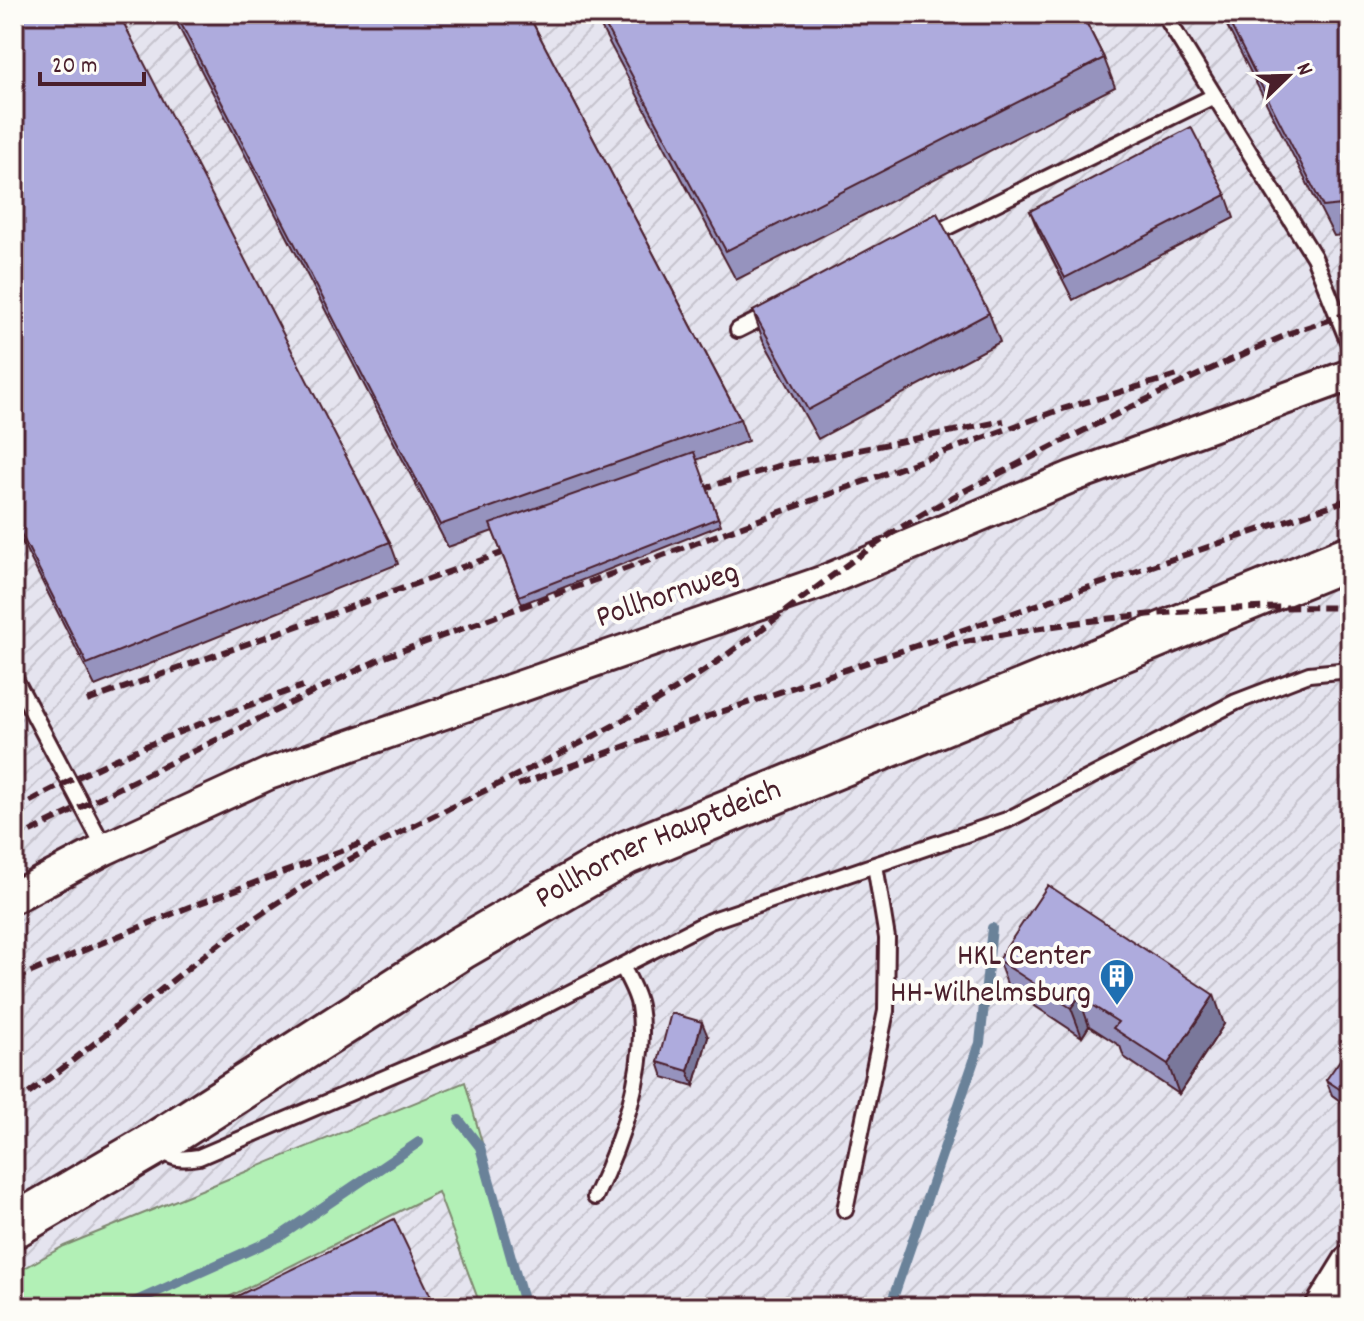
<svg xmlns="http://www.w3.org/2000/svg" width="1364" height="1321" font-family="Dekko,sans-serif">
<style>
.industrial{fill:url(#industrial-furrows)}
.grass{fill:#b2f0b6;stroke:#7e8870;stroke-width:2}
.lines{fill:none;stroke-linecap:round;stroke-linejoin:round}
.stream{stroke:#6b8299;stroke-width:10}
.service-casing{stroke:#4a1f2b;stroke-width:20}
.minor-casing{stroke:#4a1f2b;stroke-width:36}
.secondary-casing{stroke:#4a1f2b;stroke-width:48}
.service{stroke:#fdfcf7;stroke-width:14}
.minor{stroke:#fdfcf7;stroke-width:30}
.secondary{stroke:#fdfcf7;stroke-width:42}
.rail{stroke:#4a1f2b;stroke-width:6;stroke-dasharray:12 6;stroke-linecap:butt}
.wall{fill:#9693be;stroke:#4a1f2b;stroke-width:2}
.shaded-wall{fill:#7a789b;stroke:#4a1f2b;stroke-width:2}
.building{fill:#aeabdd;stroke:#4a1f2b;stroke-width:2}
.labels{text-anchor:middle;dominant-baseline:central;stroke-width:8;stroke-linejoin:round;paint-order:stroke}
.street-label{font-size:32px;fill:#4a1f2b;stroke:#fdfcf7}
.poi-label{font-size:32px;fill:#4a1f2b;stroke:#fdfcf7;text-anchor:end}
</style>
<defs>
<pattern id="industrial-furrows" width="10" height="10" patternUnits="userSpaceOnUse" patternTransform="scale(2)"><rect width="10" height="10" fill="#e5e4ef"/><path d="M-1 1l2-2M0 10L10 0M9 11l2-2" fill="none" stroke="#c6c3cd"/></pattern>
</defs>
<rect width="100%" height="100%" fill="#fdfcf7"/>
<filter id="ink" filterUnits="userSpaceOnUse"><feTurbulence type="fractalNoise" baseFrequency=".0125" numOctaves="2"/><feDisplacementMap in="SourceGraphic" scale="16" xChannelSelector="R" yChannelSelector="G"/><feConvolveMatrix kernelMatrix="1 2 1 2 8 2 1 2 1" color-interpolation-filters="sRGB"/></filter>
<g filter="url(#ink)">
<!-- industrial -->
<path class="industrial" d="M14,14h1336v1293h-822l-64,-224 -400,163 -50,28z
M439,1192l42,115h-272z"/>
<!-- grass -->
<path class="grass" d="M465,1082l63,225h-47l-43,-115 -229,115h-195v-33l50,-28z"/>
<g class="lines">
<!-- stream -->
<path class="stream" d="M459,1120l21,27 45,160
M123,1307l156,-70 140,-95
M890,1307l90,-264 12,-115"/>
<!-- service casing -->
<g class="service-casing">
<path id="service" d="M1164,14l150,243 36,89
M929,236l285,-140
M738,330l36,-18
M14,677l91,172
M159,1146c11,14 23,14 40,11l296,-126 215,-110 297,-101 229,-118 73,-28 41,-4
M595,1197c25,-52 54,-132 44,-191 -2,-13 -11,-28 -17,-40
M845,1210l41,-199 1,-73 -12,-73"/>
</g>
<!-- minor casing -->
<g class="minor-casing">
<path id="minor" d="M14,897l91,-48 163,-75 554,-192 249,-105 279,-102
M1321,1307l29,-47"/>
</g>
<!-- secondary casing -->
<g class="secondary-casing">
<g id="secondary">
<path id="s1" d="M14,1226l142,-83 305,-195 165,-95 724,-296"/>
</g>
</g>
<!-- service -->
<use href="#service" class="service"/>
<!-- minor -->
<use href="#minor" class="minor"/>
<!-- secondary -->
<use href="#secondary" class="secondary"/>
<!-- rail -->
<path class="rail" d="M1287,334l63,-21
M684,494l94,-28 226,-45
M946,646c132,-29 269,-42 404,-38
M87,701l437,-156
M518,785l185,-67 647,-219
M14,810c92,-51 189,-89 289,-124
M14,840l368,-182 677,-248 119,-35
M14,979l175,-72 171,-63
M14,1104c93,-65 175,-144 271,-206 123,-79 262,-129 386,-206 82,-50 153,-116 234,-167 42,-27 88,-48 133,-71 85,-44 172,-86 260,-124"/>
</g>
<!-- wall -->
<path class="wall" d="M14,14l376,528 8,22 -303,122 -81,-160z
M172,14h356l212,405 8,22 -52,19 25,65 -199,79 -29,-73 -45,16z
M594,14h488l22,44 11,29 -379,193z
M1221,14h129v220l-16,2z
M1226,195l8,23 -161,82 -34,-67 -9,-22z
M753,311l236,2 11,29 -182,97 -55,-99z
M998,960l226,64 -45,70 -55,-37 -4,-11 -31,-20 -7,11 -73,-48z
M708,1037l-14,49 -31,-9 -5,-15z
M1350,1056v52l-18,-13 -6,-15z"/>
<!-- shaded-wall -->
<path class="shaded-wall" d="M1214,995l10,29 -45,70 -11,-30z
M1079,997l10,29 -7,11 -11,-29z
M702,1022l6,15 -14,49 -6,-15z"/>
<!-- building -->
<path class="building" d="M14,14h105l271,528 -303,122 -73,-144z
M176,14h352l212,405 -300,106z
M599,14h483l22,44 -378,193z
M1225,14h125v190l-27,3z
M1191,127l35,68 -161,83 -35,-67z
M937,213l52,100 -181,97 -55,-99z
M694,452l24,66 -199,78 -29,-72z
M1048,885l166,110 -46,69 -55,-36 5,-6 -39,-25 -8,11 -73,-48z
M671,1013l31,9 -14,49 -30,-9z
M1345,1053l5,3v40l-24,-16z
M394,1219l42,88h-221z"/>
</g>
<!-- icons -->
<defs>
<g id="building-pin" transform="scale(1.8)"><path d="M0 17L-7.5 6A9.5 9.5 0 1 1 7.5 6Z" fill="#1f6fb2" stroke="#fdfcf7"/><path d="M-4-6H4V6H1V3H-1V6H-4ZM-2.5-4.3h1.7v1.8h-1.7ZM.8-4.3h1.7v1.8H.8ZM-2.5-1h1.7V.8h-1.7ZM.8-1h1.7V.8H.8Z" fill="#fff"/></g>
</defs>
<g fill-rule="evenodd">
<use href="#building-pin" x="1117" y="976"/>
</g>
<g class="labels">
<!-- street labels -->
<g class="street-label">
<text transform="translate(668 597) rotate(-19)">Pollhornweg</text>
<text stroke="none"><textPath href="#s1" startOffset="750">Pollhorner Hauptdeich</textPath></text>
</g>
<!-- poi labels -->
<g class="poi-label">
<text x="1091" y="958">HKL Center<tspan x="1091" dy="37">HH-Wilhelmsburg</tspan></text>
</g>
</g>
<!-- margin -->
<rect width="1364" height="1321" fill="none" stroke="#fdfcf7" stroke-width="48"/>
<rect x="24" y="24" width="1316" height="1273" fill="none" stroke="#4a1f2b" stroke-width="3" filter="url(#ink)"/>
<!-- north arrow -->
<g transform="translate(1288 76) rotate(67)" stroke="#fdfcf7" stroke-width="6" paint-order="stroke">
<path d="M0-6L14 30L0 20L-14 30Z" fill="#4a1f2b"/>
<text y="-12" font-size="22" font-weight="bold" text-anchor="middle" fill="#4a1f2b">N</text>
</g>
<!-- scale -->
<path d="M40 72v12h104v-12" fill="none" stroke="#4a1f2b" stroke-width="4"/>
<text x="52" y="72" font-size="24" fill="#4a1f2b" stroke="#fdfcf7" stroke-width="6" paint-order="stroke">20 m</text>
</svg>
